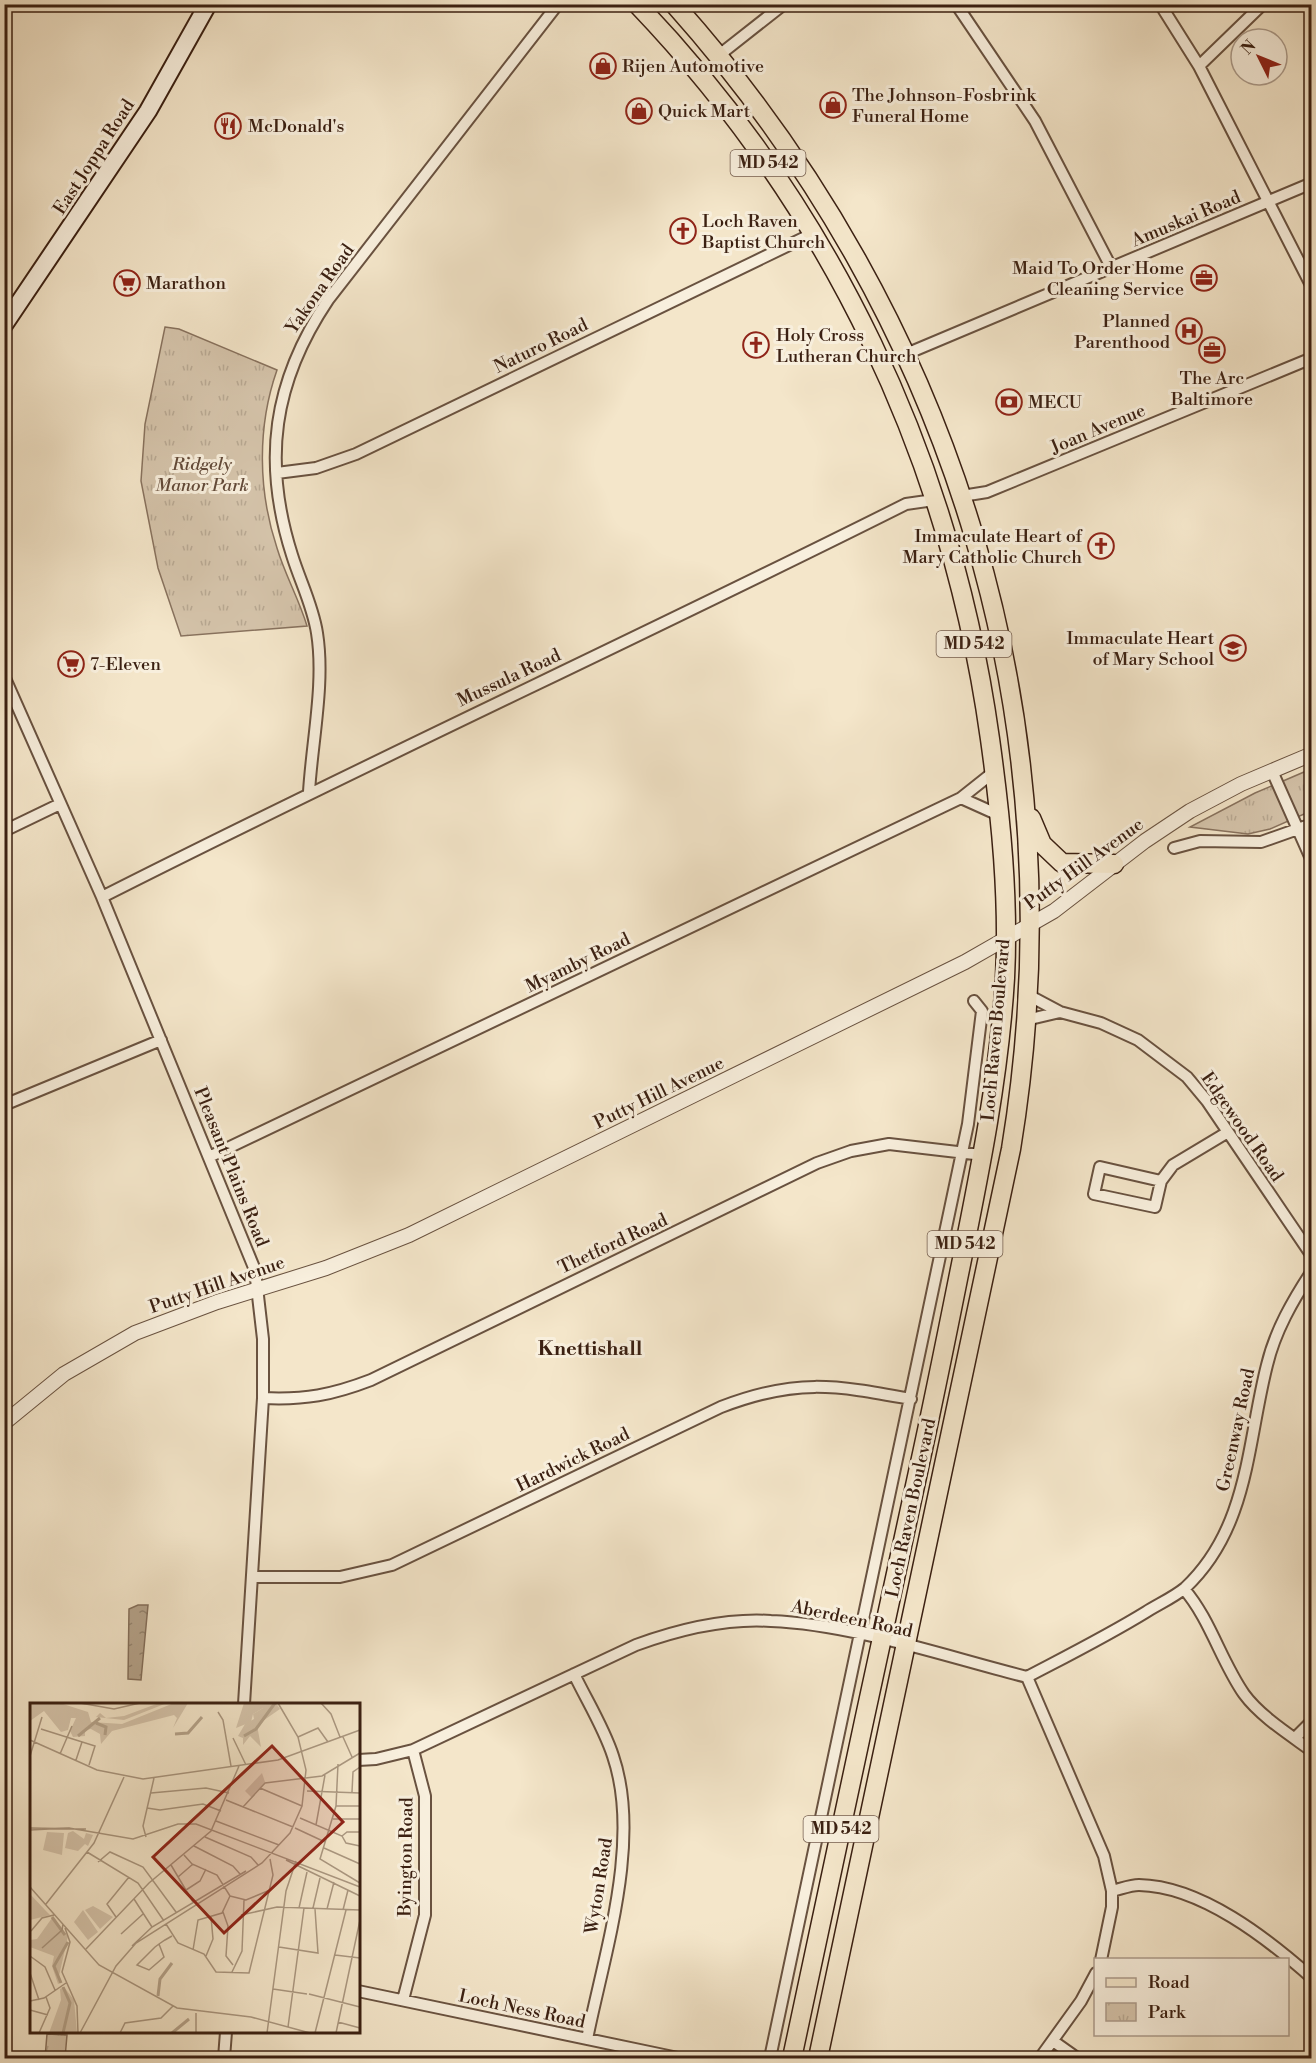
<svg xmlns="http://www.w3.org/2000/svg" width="1316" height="2063" font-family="'Libre Bodoni',serif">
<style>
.park{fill:url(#park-tufts);stroke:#88725e;stroke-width:1.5}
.water{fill:url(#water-ripples);stroke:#846f5b;stroke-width:1.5}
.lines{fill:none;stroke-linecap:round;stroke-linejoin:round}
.minor-casing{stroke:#695240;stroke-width:14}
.tertiary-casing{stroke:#695240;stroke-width:16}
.secondary-casing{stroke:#3b2012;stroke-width:20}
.primary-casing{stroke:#3b2012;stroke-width:21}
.minor{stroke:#f8efdd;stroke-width:10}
.tertiary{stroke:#f8efdd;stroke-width:14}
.secondary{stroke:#f8efdd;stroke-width:16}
.primary{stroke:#f4e6ca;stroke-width:18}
.labels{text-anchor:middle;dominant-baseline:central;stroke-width:6;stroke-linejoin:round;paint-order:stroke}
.shield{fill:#f8efdd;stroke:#745e4f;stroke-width:1.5}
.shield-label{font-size:16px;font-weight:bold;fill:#3b2012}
.poi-label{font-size:18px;fill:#3b2012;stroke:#f8efdd;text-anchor:start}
.street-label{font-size:18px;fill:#3b2012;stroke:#f8efdd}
.park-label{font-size:18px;font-style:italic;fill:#624938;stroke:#f8efdd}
.neighbourhood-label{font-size:20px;font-weight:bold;fill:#3b2012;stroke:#f8efdd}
.inset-river{fill:none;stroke:#b5a38b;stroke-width:3}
.inset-road{fill:none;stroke:#aa9780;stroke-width:1.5}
.view{fill:#8f2418;fill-opacity:0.15;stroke:#8f2418;stroke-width:3}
.inset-edge{fill:none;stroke:#3b2012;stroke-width:3}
</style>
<defs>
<pattern id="park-tufts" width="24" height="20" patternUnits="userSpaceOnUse" patternTransform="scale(1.5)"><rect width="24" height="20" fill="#d5c4ab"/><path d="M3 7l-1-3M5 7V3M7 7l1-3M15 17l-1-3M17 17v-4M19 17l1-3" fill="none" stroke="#b8a892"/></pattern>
<pattern id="water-ripples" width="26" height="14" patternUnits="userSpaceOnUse" patternTransform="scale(1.5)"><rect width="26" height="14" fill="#b5a38b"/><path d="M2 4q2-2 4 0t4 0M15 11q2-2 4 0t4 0" fill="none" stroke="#948470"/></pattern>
</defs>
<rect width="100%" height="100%" fill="#f4e6ca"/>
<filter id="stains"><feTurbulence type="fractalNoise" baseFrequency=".00333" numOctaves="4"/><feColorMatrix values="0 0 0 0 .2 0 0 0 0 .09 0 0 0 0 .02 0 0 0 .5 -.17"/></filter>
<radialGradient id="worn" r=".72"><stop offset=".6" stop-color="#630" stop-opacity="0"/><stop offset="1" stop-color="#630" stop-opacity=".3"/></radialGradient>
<!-- park -->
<path class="park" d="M165,327l14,2 98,41c-20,57 -19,121 0,178 8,27 22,51 30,78l-126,10 -23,-68 -17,-87 4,-57z
M1311,769v42l-41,18 -22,5 -58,-7 65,-34z
M47,2034l20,1 -2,23h-20z"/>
<!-- water -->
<path class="water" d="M138,1605h10l-7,75 -13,-1 1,-70z"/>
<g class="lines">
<!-- minor casing -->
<g class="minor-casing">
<path id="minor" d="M956,4l79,117 76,146
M1160,4l39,62 113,221
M718,56l66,-52
M1199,66l64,-62
M906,354l406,-171
M277,473l39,-5 40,-14 458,-221
M962,496l25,-4 325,-134
M4,676l98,221 153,373 8,69v59l-19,306
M1272,771l40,90
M309,792c3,-51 16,-109 8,-159 -4,-27 -17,-52 -25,-78 -30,-94 -19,-173 36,-255l230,-296
M961,798l40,18
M4,831l56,-27
M1174,848l26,-7 61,1 51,-18
M102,897c266,-135 537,-259 804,-393l28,-4
M1028,995l32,17 41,11 37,17 49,37 20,24 105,155
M1026,1020l34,-8
M4,1105l157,-65
M209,1157l752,-359 34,-27
M1161,1181l-61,-14 -6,27 61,13 6,-26 12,-16 55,-33
M263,1398c42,2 69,-3 108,-18l446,-217 34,-12 38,-7 94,11
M253,1577h87l52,-12 329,-158c75,-29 113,-22 190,-8
M1184,1589c26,30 37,72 60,105 16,22 46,41 68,57
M574,1674c13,27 30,54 39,82 29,85 -9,198 -26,283
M1027,1677c40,-21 80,-41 119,-65 13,-8 28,-15 39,-24 64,-60 62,-145 82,-223 8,-34 26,-65 45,-94
M1027,1677l77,179 8,35v16l-11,53
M1295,1738l17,-17
M358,1760l18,-1 37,-9 223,-105c44,-16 89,-27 135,-24 81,3 176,36 256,56
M1112,1891c9,-2 18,-6 27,-6 62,1 129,54 173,93
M358,1991l320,67
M403,2000l22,-85v-119l-12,-46
M1053,2041l24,17
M224,2058l2,-26
M770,2058l198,-934 14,-113 -8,-10
M1040,2058l41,-57 15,-28"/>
</g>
<!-- tertiary casing -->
<g class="tertiary-casing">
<path id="tertiary" d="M4,1423l60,-49 71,-41 82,-31 109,-34 83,-33 556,-273 89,-51 91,-70 45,-30 51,-27 71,-30"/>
</g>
<!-- secondary casing -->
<g class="secondary-casing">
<path id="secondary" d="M4,325l144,-214 60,-107"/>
</g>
<!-- primary casing -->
<g class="primary-casing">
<path id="primary" d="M637,4c195,204 314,455 353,735 11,79 19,159 15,239 -6,102 -27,202 -47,301 -13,65 -26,129 -40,193 -43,195 -84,391 -126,586
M674,4c283,317 406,725 337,1145l-193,909
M1031,818l11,26 20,19 52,1"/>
</g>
<!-- minor -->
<use href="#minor" class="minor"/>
<!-- tertiary -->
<use href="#tertiary" class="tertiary"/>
<!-- secondary -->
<use href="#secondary" class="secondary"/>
<!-- primary -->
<use href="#primary" class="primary"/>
</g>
<!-- icons -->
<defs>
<g id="shop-ring" transform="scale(1.35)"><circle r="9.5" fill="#f8efdd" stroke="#8f2418" stroke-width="1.5"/><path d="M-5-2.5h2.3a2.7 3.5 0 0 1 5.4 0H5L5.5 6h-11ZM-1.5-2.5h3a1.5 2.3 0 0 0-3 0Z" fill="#8f2418"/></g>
<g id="restaurant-ring" transform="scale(1.35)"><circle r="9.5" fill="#f8efdd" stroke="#8f2418" stroke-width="1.5"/><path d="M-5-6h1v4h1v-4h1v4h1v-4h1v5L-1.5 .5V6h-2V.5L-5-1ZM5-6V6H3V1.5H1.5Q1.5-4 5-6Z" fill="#8f2418"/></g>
<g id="church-ring" transform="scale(1.35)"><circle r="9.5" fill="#f8efdd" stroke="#8f2418" stroke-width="1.5"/><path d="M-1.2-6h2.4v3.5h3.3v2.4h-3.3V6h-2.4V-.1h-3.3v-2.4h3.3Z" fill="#8f2418"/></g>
<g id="office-ring" transform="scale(1.35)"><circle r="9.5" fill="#f8efdd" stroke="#8f2418" stroke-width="1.5"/><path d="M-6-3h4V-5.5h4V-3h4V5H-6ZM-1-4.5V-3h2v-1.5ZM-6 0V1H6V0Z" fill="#8f2418"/></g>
<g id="supermarket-ring" transform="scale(1.35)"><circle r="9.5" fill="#f8efdd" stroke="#8f2418" stroke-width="1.5"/><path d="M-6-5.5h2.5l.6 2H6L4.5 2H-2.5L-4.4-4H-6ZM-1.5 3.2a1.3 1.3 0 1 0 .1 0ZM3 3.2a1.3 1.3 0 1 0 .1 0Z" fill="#8f2418"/></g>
<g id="hospital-ring" transform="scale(1.35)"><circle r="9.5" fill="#f8efdd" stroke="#8f2418" stroke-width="1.5"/><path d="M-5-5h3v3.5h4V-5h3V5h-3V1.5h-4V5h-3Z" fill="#8f2418"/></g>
<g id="bank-ring" transform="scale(1.35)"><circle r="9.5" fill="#f8efdd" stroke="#8f2418" stroke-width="1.5"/><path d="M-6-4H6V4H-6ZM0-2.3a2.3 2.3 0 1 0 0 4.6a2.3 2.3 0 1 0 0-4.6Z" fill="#8f2418"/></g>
<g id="school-ring" transform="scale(1.35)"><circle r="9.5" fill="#f8efdd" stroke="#8f2418" stroke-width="1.5"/><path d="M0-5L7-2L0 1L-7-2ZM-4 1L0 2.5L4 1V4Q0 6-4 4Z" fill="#8f2418"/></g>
</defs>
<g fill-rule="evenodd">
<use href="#shop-ring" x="603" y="66"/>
<use href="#shop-ring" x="833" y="105"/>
<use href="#shop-ring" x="639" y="111"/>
<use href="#restaurant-ring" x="228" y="126"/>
<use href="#church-ring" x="683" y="231"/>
<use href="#office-ring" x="1204" y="278"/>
<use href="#supermarket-ring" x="127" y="283"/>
<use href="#hospital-ring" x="1189" y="331"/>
<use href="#church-ring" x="756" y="345"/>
<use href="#office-ring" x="1212" y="350"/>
<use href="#bank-ring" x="1009" y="402"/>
<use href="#church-ring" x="1101" y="546"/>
<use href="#school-ring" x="1233" y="648"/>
<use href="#supermarket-ring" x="71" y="664"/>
</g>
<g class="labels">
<!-- shield labels -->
<g class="shield">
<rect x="730.5" y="150" width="75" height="26" rx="4.5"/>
<rect x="936.5" y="631" width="75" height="26" rx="4.5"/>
<rect x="927.5" y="1231" width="75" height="26" rx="4.5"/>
<rect x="803.5" y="1816" width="75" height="26" rx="4.5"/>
</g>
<g class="shield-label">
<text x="768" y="163">MD 542</text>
<text x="974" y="644">MD 542</text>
<text x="965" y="1244">MD 542</text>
<text x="841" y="1829">MD 542</text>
</g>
<!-- poi labels -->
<g class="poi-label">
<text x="622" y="66">Rijen Automotive</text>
<text x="852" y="95">The Johnson-Fosbrink<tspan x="852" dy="21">Funeral Home</tspan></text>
<text x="658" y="111">Quick Mart</text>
<text x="248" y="126">McDonald's</text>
<text x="702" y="221">Loch Raven<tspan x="702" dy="21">Baptist Church</tspan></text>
<text x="1184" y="268" text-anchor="end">Maid To Order Home<tspan x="1184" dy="21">Cleaning Service</tspan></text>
<text x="146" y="283">Marathon</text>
<text x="1170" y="321" text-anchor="end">Planned<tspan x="1170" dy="21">Parenthood</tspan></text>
<text x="776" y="335">Holy Cross<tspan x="776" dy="21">Lutheran Church</tspan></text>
<text x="1212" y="378" text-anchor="middle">The Arc<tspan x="1212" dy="21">Baltimore</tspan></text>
<text x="1028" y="402">MECU</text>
<text x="1082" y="536" text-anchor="end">Immaculate Heart of<tspan x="1082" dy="21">Mary Catholic Church</tspan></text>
<text x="1214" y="638" text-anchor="end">Immaculate Heart<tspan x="1214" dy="21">of Mary School</tspan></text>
<text x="90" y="664">7-Eleven</text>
</g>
<!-- street labels -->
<g class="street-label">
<text transform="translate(94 157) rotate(-57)">East Joppa Road</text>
<text transform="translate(1186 219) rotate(-23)">Amuskai Road</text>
<text transform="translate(320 289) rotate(-55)">Yakona Road</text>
<text transform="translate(541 346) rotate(-26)">Naturo Road</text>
<text transform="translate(1098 429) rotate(-23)">Joan Avenue</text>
<text transform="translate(509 678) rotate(-25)">Mussula Road</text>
<text transform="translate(1084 864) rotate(-36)">Putty Hill Avenue</text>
<text transform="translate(578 963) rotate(-26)">Myamby Road</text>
<text transform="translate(996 1030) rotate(-85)">Loch Raven Boulevard</text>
<text transform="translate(659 1093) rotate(-26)">Putty Hill Avenue</text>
<text transform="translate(1242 1127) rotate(55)">Edgewood Road</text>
<text transform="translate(231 1167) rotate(68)">Pleasant Plains Road</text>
<text transform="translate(613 1244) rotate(-25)">Thetford Road</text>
<text transform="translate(217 1285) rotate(-19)">Putty Hill Avenue</text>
<text transform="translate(1236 1430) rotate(-78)">Greenway Road</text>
<text transform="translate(573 1460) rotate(-26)">Hardwick Road</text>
<text transform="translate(911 1508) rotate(-78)">Loch Raven Boulevard</text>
<text transform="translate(852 1619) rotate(12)">Aberdeen Road</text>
<text transform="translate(406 1857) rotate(-89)">Byington Road</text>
<text transform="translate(599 1886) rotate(-81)">Wyton Road</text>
<text transform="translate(522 2009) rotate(12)">Loch Ness Road</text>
</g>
<!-- park labels -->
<g class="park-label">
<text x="202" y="464">Ridgely<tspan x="202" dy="21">Manor Park</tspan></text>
</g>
<!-- neighbourhood labels -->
<g class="neighbourhood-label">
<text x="590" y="1349">Knettishall</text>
</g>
</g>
<!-- overview -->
<g transform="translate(30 1703)">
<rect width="330" height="330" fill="#f4e6ca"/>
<path d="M214,0l16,1 3,4 -10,6 -2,8 -15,6zM43,128l11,8 2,-6 7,2 -5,11 -3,-2 -7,7 -13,-3 3,-15zM17,129l17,1 -2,22 -19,-5zM63,203l20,11 -13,12 -15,-19zM53,207l15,22 -10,8 -14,-18zM34,284l10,13 3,33h-28l12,-33 -1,-11z" fill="#d5c4ab"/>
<path d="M0,0h30l28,9 3,10 31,2 52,-21h14l-15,25 4,-10 -3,-3 -62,16 -11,13 -1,-10 -9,-5 -6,1v6l-12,1 -3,-6 6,-13h-5l-3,12 -7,2 -17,-21 -14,10zM129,0h8l-43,17 -28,-3 4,-4 6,5 18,-2zM215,0h31l4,6 -23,16 4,22 -11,-11 -7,9v-7l-5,-2 7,-12 9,-5 -1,-5 10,-6zM0,191l16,17 4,4 -20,5zM22,215l16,18 -9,40 3,6 -4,2 -6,-18 2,-10 -24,-9v-7l7,-1z" fill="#d5c4ab"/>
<path d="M232,70l3,9 -13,16 -7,-7z" fill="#d5c4ab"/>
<path class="inset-river" d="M66,20l10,4 -1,8M145,31l13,-1 14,-16M48,33l22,-18M214,33l12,-7 19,-26M22,214l13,18M31,280l-7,-17 14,-24M128,293l2,-17 12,-16M33,330l7,-30 -7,-16M142,330l17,-14"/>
<path class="inset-road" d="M50,0l34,6 26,-6M291,0l10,11 9,23M188,9l5,8 8,46M11,26l54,17 -6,19M268,34l20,-9 10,14M313,34l9,20M203,35l13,27M0,37l67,30 46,9 135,-19 82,-30M30,51l12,-28M0,53l12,-39M46,57l6,-18M308,61l-2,42 -16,53 40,24M230,85l42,18M277,88l53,2M322,89l1,-20 7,-5M121,90l55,-5 23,5M196,97l67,27M306,103h24M213,104l22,-24 57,-7 38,-23M117,105l13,2 43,-6 18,7M270,115l42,18 4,7 14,3M303,116h27M186,118l63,24M286,122l9,-50M0,125l56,1M265,125l30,14M0,127l39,-2 64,11 45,-15h18l164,63M312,133l5,-4h13M116,134l-3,-11 11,-48M175,134l46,20 7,8M164,143l39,20 7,8M294,145l36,16M57,149l51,31 26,38M154,152l8,9 25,11 13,21M256,157l74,36M68,159l12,-10 33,15 33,45M141,162l22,37M148,174l15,-13M0,184l69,78 78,43 74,9 59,16M156,187l14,-9 6,-12M200,193l16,4 24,-10M104,196l18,28M16,201l48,-61 30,-66M269,205l8,-36M283,205l7,-30M297,206l7,-27M313,207l5,-20M193,209l5,14 -2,30 7,9M211,212l36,-8 83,3M86,214l-9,-13 22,-27M136,221l12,19 26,11 12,18 33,1 24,-98 -3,-16M35,225l5,14 -8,30 15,34 1,27M1,228l11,-13 12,-3M91,231l22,-20M129,241l5,13 -15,13 -12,-5 18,-18 4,-3 6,-4 7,-4M102,243l20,-19 94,-56M249,244l39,6 -3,-44M12,245l20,-18 1,-6M56,246l63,-66 62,-52 28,-65M163,247l5,-30 24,-7 8,-17M305,252l25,3M0,253l15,11 10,23M176,253l7,-17 -2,-22M202,269l10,-21 2,-51M0,270l9,27M243,286l34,5M279,291l51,13M0,298l14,-3 22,-15M0,307l18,5M166,310v20M308,319l22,6M258,324l16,-119M9,330l11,-25 -4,-11M50,330l36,-67 20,-23 126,-80 28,-30 12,-27 4,-36 -8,-33 -20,-34M90,330l5,-10 36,-5 12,-12M154,330h53M237,330l19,-142 10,-30M285,330l31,-123M306,330l24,-113"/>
<path class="view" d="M242,43l71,76 -119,111 -71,-76z"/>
<rect width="330" height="330" class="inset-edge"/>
</g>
<!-- margin -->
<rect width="1316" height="2063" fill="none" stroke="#f4e6ca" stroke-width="24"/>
<rect x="6" y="6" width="1304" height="2051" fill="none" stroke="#3b2012" stroke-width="3"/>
<rect x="12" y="12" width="1292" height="2039" fill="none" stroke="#3b2012" stroke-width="1.5"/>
<!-- legend -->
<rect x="1094" y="1958" width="195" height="78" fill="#f8efdd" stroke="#ac9c8c" stroke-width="1.5"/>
<rect x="1106" y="1978" width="30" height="9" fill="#f4e6ca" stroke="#ac9c8c" stroke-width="1.5"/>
<text x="1148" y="1988" font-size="18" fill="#3b2012">Road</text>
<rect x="1106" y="2003" width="30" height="18" fill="url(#park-tufts)" stroke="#ac9c8c" stroke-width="1.5"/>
<text x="1148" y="2018" font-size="18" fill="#3b2012">Park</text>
<!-- north arrow -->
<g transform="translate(1259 57) rotate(313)"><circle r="28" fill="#f8efdd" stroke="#ac9c8c" stroke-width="1.5"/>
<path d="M0-4.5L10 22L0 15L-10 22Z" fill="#8f2418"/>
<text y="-9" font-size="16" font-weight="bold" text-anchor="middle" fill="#3b2012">N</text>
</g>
<rect width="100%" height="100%" filter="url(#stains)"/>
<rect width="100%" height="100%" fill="url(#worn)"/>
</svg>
